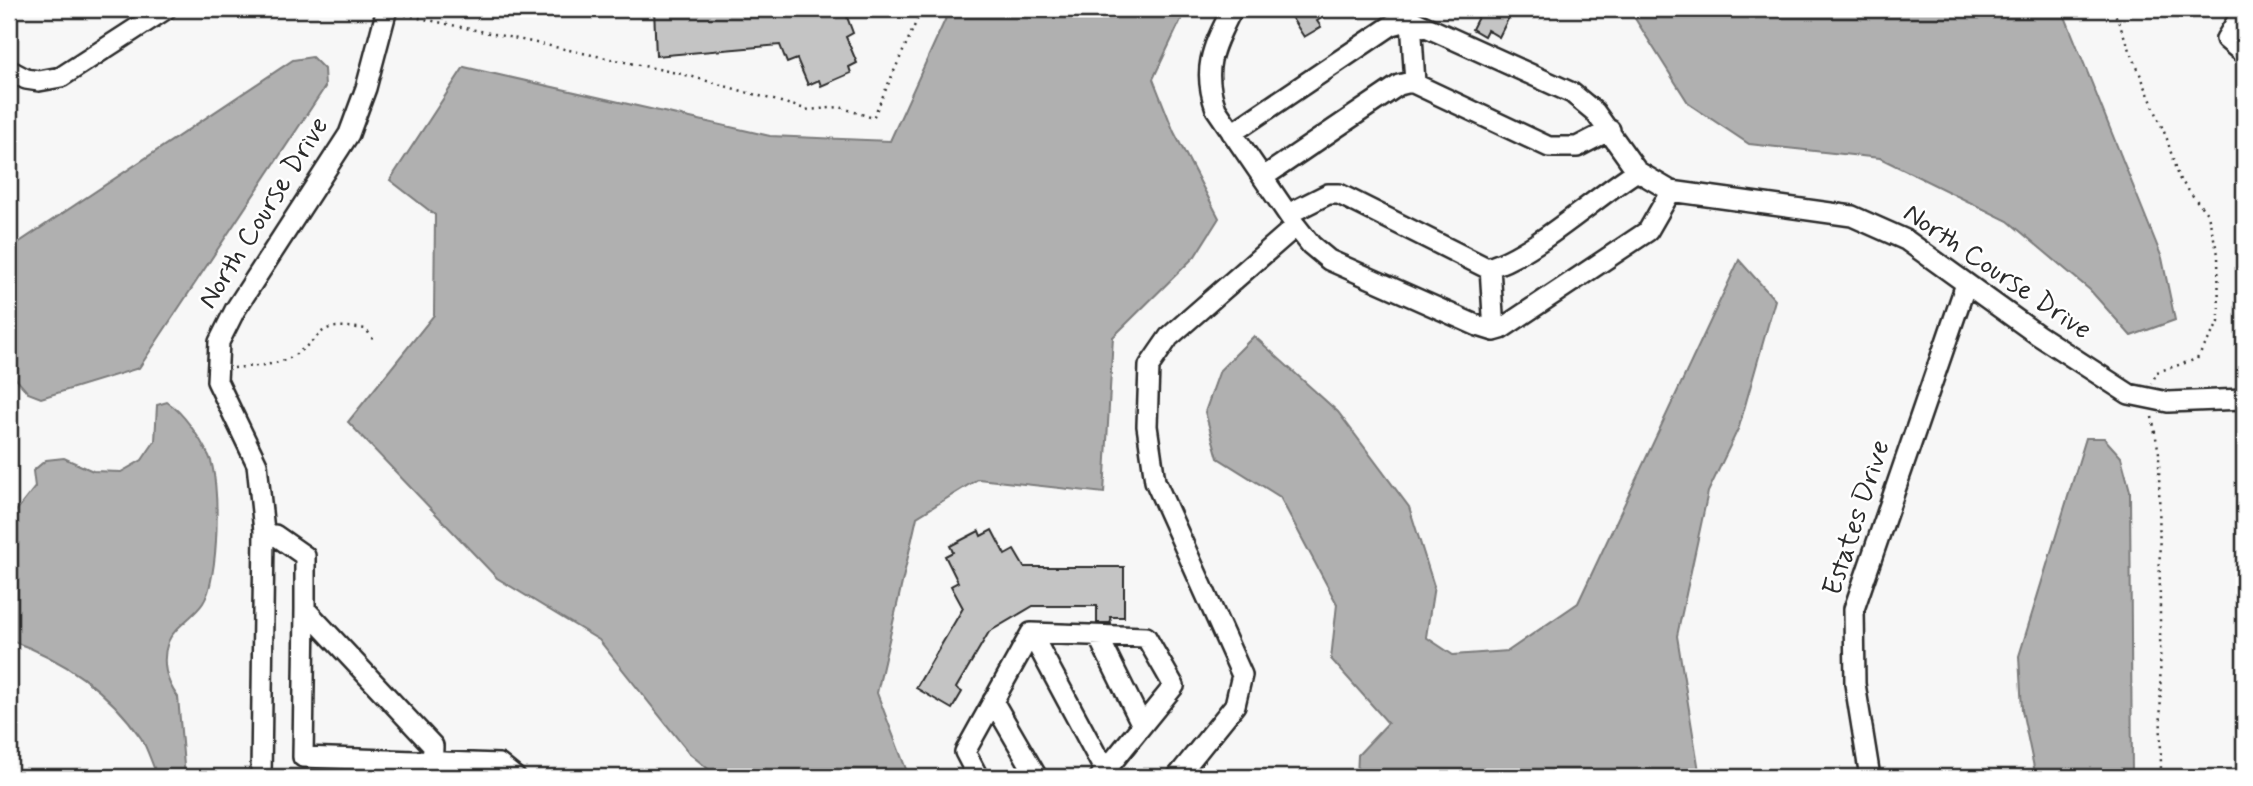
<svg xmlns="http://www.w3.org/2000/svg" width="2253" height="786" font-family="Mynerve,sans-serif">
<style>
.water{fill:#b0b0b0;stroke:#7b7b7b;stroke-width:2}
.building{fill:#c4c4c4;stroke:#2b2b2b;stroke-width:2}
.lines{fill:none;stroke-linecap:round;stroke-linejoin:round}
.minor-casing{stroke:#2b2b2b;stroke-width:24}
.path{stroke:#2b2b2b;stroke-width:2.5;stroke-dasharray:2 5;stroke-linecap:butt}
.minor{stroke:#fff;stroke-width:19}
.labels{text-anchor:middle;dominant-baseline:central;stroke-width:5;stroke-linejoin:round;paint-order:stroke}
.street-label{font-size:28px;fill:#2b2b2b;stroke:#fff}
</style>
<rect width="100%" height="100%" fill="#f7f7f7"/>
<filter id="ink" filterUnits="userSpaceOnUse"><feTurbulence type="fractalNoise" baseFrequency=".0143" numOctaves="2"/><feDisplacementMap in="SourceGraphic" scale="14" xChannelSelector="R" yChannelSelector="G"/><feConvolveMatrix kernelMatrix="1 2 1 2 8 2 1 2 1" color-interpolation-filters="sRGB"/></filter>
<g filter="url(#ink)">
<!-- water -->
<path class="water" d="M950,9h236l-33,70 21,53 45,86 -24,38 -82,81 -9,156 -126,-14 -61,38 -40,176 32,84h-191l-28,-23 -91,-114 -102,-62 -149,-156 86,-107 1,-100 -45,-35 74,-113 306,69 120,5z
M1629,9h433l100,249 13,62 -44,16 -41,-46 -82,-69 -128,-63 -131,-14 -60,-40z
M312,57l12,12 1,18 -186,281 -98,30 -13,-5 -19,-22v-118l3,-6 281,-187z
M1739,260l36,40 -36,127 -31,65 -31,144 23,141h-343l1,-22 30,-32 -57,-64 6,-55 -57,-107 -62,-39 -13,-46 15,-42 34,-34 84,76 71,95 25,79 -8,51 27,18 55,-4 70,-48z
M167,402c16,10 33,36 42,54 12,24 10,124 -6,147 -9,14 -29,24 -35,39 -7,19 -2,40 10,55l7,80h-27c-6,-12 -10,-28 -17,-39 -32,-47 -79,-80 -132,-98v-120l26,-33 -2,-16 13,-11 18,-2 29,13 28,1 21,-12 13,-19 2,-36z
M2086,438h18l17,19 9,34 2,286h-96l-14,-67 -3,-54z"/>
<!-- building -->
<path class="building" d="M654,9h23l3,5 52,-5h112l9,24 -7,4 11,26 -8,4 2,6 -30,13 -2,-6 -11,5 -11,-26 -10,4 -7,-18 -124,11z
M1286,9h50l-19,12 4,6 -17,10z
M1482,9h31l-14,28 -12,-7 -3,6 -12,-7z
M992,530l13,25 9,-5 10,17h100v50h-14l1,6h-14v-17h-64l-44,26 -33,56 6,4 -10,17 -36,-21 47,-80 -12,-22 7,-4 -13,-26 8,-4 -3,-6 29,-15 2,5z"/>
<g class="lines">
<!-- minor casing -->
<g class="minor-casing">
<path id="minor" d="M1232,9c-18,37 -31,58 -16,100l80,117 15,19 18,15 149,66 16,5 7,-2 147,-98 23,-40
M2244,15l-2,-2 -16,26 18,15
M1411,20l4,63
M9,70l17,9 13,2 22,-4 105,-68
M1232,133l160,-108 19,-5 161,73 23,19 42,59 34,20 181,25 54,24 132,95 91,59 39,8 76,-3
M1265,176l134,-91 12,-3 138,65h28l33,-17
M1288,214l40,-20h11l148,74c44,-11 108,-71 150,-97
M1490,267l4,64
M264,535h11l30,21v53l128,137 -1,31
M305,609l-2,148 196,7 16,13
M1098,636l44,89
M993,701l44,76
M261,777l3,-246 -7,-67 -40,-83 2,-39 16,-32 114,-176 17,-46 21,-79
M978,777l-13,-25 66,-119
M1100,777l5,-6 69,-85 -28,-49 -115,-4 74,138 4,6
M1177,777l58,-72 7,-30 -87,-194 -8,-55 2,-60 20,-29 127,-111
M1870,777l-15,-93 -1,-75 112,-325"/>
</g>
<!-- path -->
<path class="path" d="M2113,9l54,130 11,38 30,38 10,39 1,68 -22,37 -40,13 -5,11
M405,15l281,60 123,35 31,-3 33,11 49,-109
M234,368c19,-2 43,-2 59,-12 37,-24 20,-34 73,-27l8,12
M2152,417l7,36 2,324"/>
<!-- minor -->
<use href="#minor" class="minor"/>
</g>
</g>
<g class="labels">
<!-- street labels -->
<g class="street-label">
<text transform="translate(264 213) rotate(-58)">North Course Drive</text>
<text transform="translate(1997 272) rotate(34)">North Course Drive</text>
<text transform="translate(1857 518) rotate(-72)">Estates Drive</text>
</g>
</g>
<!-- margin -->
<rect width="2253" height="786" fill="none" stroke="#fff" stroke-width="35"/>
<rect x="18" y="18" width="2218" height="751" fill="none" stroke="#2b2b2b" stroke-width="2.5" filter="url(#ink)"/>
</svg>
